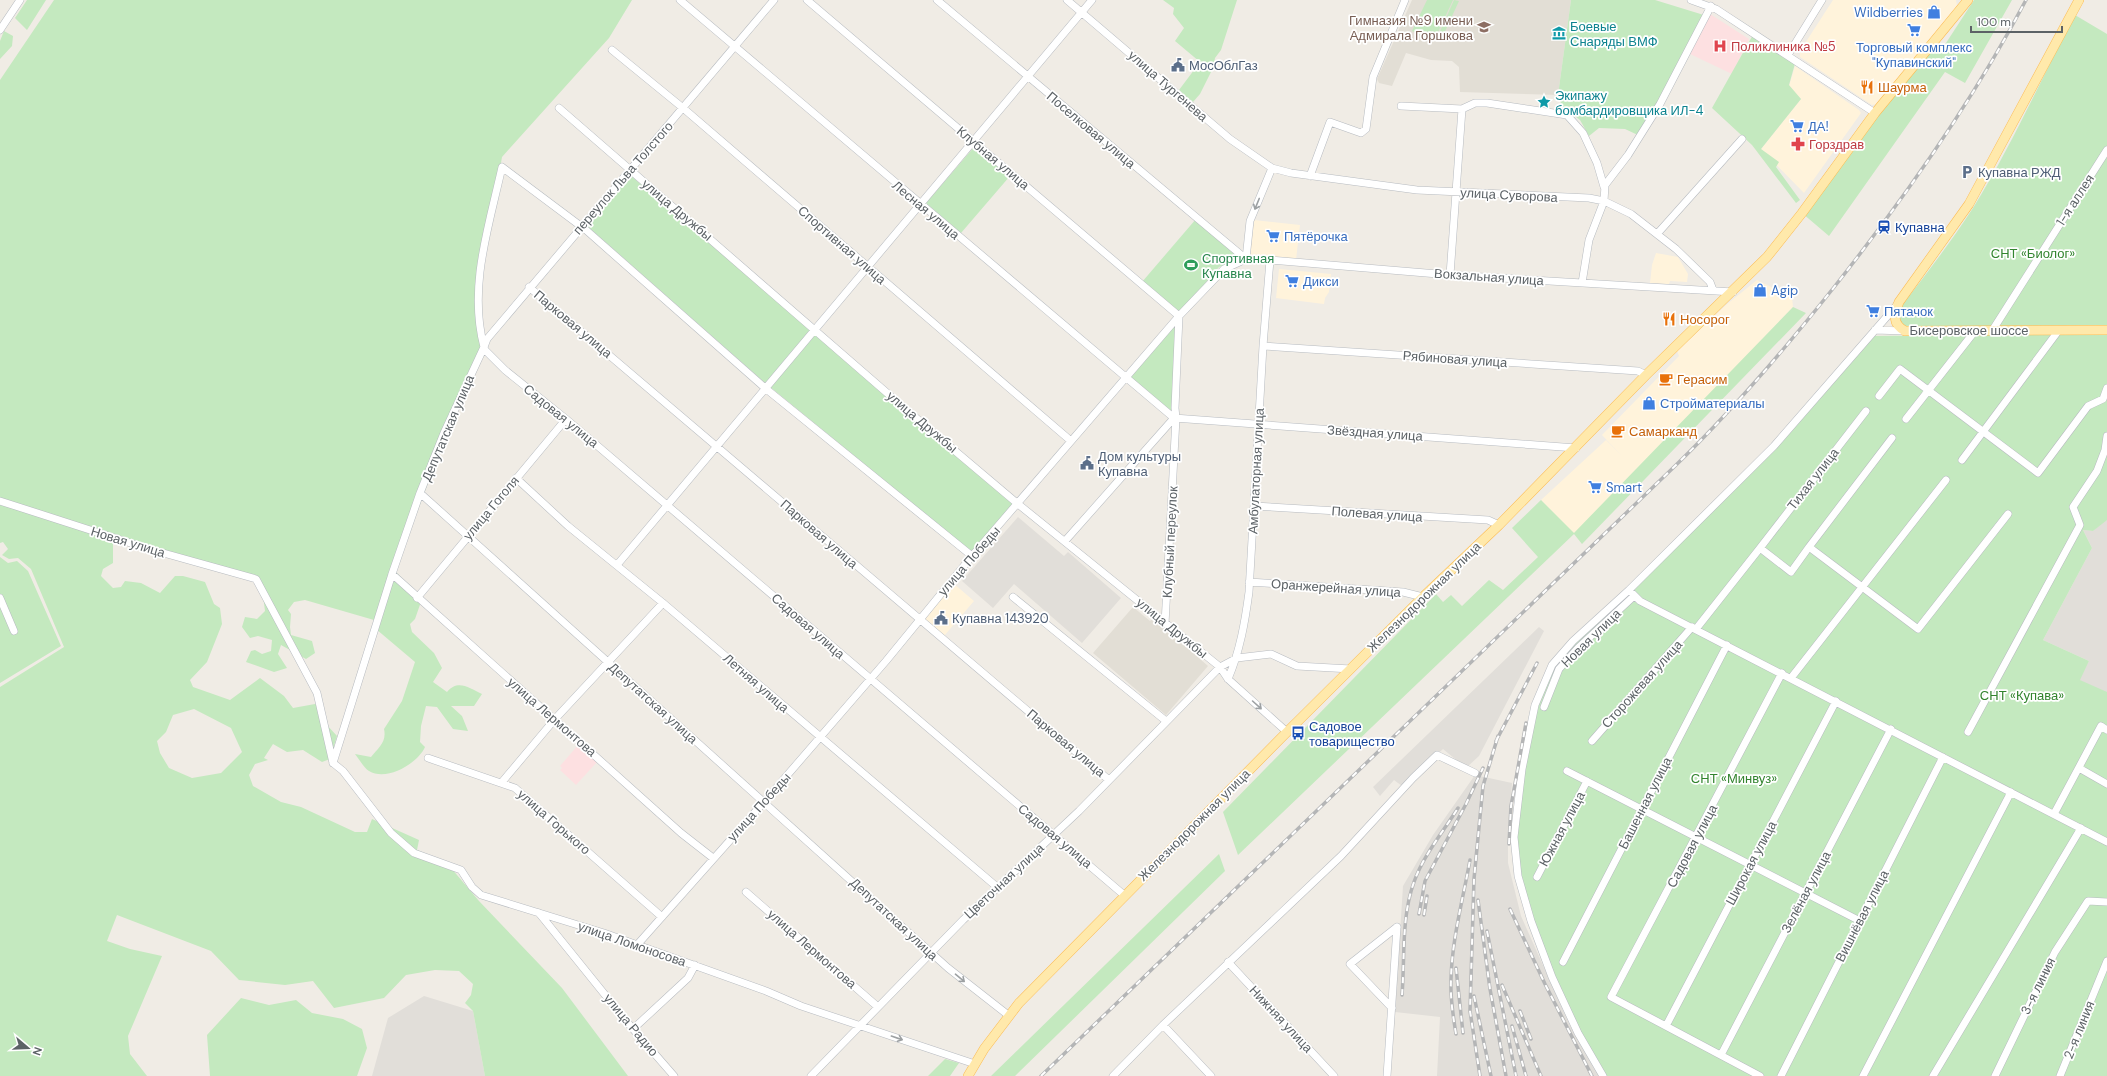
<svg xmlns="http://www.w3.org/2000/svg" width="2107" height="1076" font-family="'DM Sans',sans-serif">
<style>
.commercial{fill:#fff3db}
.industrial{fill:#e1ded9}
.education{fill:#e2ded5}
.medical{fill:#fde0e1}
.green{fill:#c4e9bf;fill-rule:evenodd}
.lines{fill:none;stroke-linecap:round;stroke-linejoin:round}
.minor-casing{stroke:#b7bbc0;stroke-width:8}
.major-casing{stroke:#fcbb52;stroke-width:10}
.minor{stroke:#fff;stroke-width:7}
.major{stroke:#ffe9ab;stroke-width:9}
.rail-casing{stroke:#b4b5b6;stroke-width:3.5}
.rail{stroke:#fff;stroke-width:2;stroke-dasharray:6;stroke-linecap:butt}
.oneway{stroke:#9da1a3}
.labels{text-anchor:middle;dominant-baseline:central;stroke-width:3.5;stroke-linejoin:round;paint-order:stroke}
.shop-label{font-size:13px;fill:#366cbe;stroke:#fff;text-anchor:start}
.education-label{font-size:13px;fill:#785e54;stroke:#fff;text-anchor:end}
.culture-label{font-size:13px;fill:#0d838f;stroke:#fff;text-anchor:start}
.health-label{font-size:13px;fill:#be3a42;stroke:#fff;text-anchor:start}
.service-label{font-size:13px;fill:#4e5e75;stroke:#fff;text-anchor:start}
.street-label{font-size:13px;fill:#5c6266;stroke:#fff}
.food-label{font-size:13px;fill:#c56008;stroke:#fff;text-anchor:start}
.transit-label{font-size:13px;fill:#164399;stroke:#fff;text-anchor:start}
.park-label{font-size:13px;fill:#32842e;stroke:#fff}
.leisure-label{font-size:13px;fill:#27864d;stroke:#fff;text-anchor:start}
</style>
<rect width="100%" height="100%" fill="#f0ece5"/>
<!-- commercial -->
<path class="commercial" d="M1833,0h123l1,6 -81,98 -4,1 -72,-48v-6z
M1795,66l64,44 2,3 -57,80 -43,-44 40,-50 -12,-13z
M1254,220l46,5 -4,35 -46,-4z
M1656,253l22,4 10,17 -1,8 -17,-1 -1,3 -19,-1 2,-18z
M1279,269l52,5 -2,18 -4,6 -1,6 -48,-6z
M1757,280l35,17 1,10 -156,164 -63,63 -33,-34 65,-60 16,16 -20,-21 77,-79 -2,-5 49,-46z
M953,583l21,18 -30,35 -21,-18z"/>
<!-- industrial -->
<path class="industrial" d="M1018,517l46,39 4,-4 53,46 -39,45 -68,-59 -21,24 -31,-27z
M2105,520h2v173l-28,-13 10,-19 -46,-21 49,-92 -9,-18 10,1z
M1539,627l5,4 -65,125 -13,12 -23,-19 -41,37 -8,-6 -14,16 -7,-9z
M1475,775l37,8 -4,49v31l13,53 49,110 30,50h-163l3,-59 -45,-5 8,-126 30,-51z
M424,996l49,15 12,65h-113l16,-58z"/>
<!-- education -->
<path class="education" d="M1412,0h159l-13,95 -98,-3 -1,-25 -7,-6 -21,-1 -25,-7 -14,33 -13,-3 -2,-4z
M1133,607l17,14 3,-3 55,48 -42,49 -73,-62z"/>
<!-- medical -->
<path class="medical" d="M1710,14l39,25 -17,35 -42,-20z
M579,744l19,17 -22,24 -16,-15 2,-2 -2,-2z"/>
<!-- green -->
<path class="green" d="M27,0h19l-19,30 -12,-12z
M54,0h578l-23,38 -107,119 -20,118 -1,52 5,20 -31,64 -60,160 27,28 -7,20 -5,5 2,8 22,21 8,15 -9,14 14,10c11,-13 22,-4 35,2l-8,12h-23l11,10 6,15 -15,-2 -16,-22 -11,-1 -5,20 -1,16 5,5c-7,16 -38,35 -56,24 -5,-3 -10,-12 -14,-17l16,3c7,-9 16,-15 13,-28l18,-28 13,-39 -39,-33 -2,-9 -69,-20 -11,2 -6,8 3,4 -1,13 1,8 21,6 3,12 -9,6 -25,-14 -3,9 9,14 -13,4 -28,-10 5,-11 4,-1 7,4 9,-3 1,-11 -14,-4 -8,2 -8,-11 3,-10 12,2 8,-8 -4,-31 -6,-4 -56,-14 -199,-64v-418z
M1163,0h74l-16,50 -6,8 -2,10 -13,26 -7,8 -14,-12 21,-28 -25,-21 9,-13 -11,-14 1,-6z
M1427,0h26l-19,41 -22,-10z
M1454,0l5,1 -17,37 -4,-2z
M1571,0h84l52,16 -67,120 -15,-7 -26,-1 -10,8 -9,-16 -18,-14 -4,-11z
M1974,0h38l-47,83 -20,-11 -116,164 -27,-23 127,-164 13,2 4,-8z
M2075,15l32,19v292l-201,2c-9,-8 -8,-14 -3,-24 24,-31 48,-62 70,-96 38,-61 68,-129 102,-193z
M4,31l9,5 -1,10 -12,13v-18z
M1754,33l42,27 -7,25 12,14 -40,50 18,13 -3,5 24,33 -4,3 -44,-58 -40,-37z
M975,146l35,30 -49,57 -35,-30z
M630,175l383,329 -41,48 -208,-170 -178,-157z
M1196,219l45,39 -22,9 -40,47 -37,-32z
M1793,307l13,6 -224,231 -8,-10 -336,321 -15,-43 213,-218 7,8 8,-7 11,11 27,-26 14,10 35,-33 -26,-29 29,-28 33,33z
M1176,324l-3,87h-2l-41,-32 1,-4z
M2107,334v186l-14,11 -10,-1 9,18 -49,92 46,21 -9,19 27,12v384h-504l-51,-99 -34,-101 -4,-39 21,-132 17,-40 222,-219 96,-110z
M0,503l113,35v25l-10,6 -2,7 12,12 8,-1 4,-6 16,2 19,10 15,-17h8l22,6 9,22 6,4 2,16 -15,38 -17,18 3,7 37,13 30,-22 24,18 9,12 22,-4 7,5 4,15 11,12 -7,23 -8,3 -19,-12 -16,2 -14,-8 -9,14 4,2 -13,4 -6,11 4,11 28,16 20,5 54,25h12l5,-13 47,21 -2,10 29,12 33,39 83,87 66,88h-143l-12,-65 -8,-8 6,-8 2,-11 -14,-13 -24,-1 -29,5 -22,23 -50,10 -21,-27 -28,4 -46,-5 -28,-29 -94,-36 -10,26 23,8 32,7 -34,80 2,18 17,22h-147v-389l64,-40 -33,-78 -13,-11 -9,1 -7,-4 6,-6 -5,-7 -3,1zM194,709l37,19 11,24 -21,21 -29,5 -23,-10 -9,-15 -3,-12 9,-9 7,-17z
M0,557l8,6 9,-2 11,10 33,75 -61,37z
M1219,854l6,17 -210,205h-24z
M241,998l28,7 27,-5 16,13 31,6 19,10 5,19 -10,28h-147l-3,-41z
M945,1059l14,4 -9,13h-22z"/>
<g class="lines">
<!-- minor casing -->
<g class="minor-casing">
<path id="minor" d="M680,0l494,418
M774,0l-287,339 -3,8 1,3 20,20 61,49 558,476
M807,0l372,316 -4,92 1,10 -11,206
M937,0l309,259
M1067,0l163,139 42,29 19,5 126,17 172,8 15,3 27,13 45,35 34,33 3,8
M1691,0l25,9 159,104
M0,30l20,-30
M612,50l71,58 388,333
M1788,55l34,-55
M1401,106l61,3 13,-6h12l80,12 16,18 14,30 7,24
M559,108l350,304 109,92 202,163 8,12 59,53
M1310,176l20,-54 31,11 5,-4 7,-52 32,-77
M1657,234l85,-95
M1246,259l4,-38 22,-53
M1450,275l12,-166
M1582,283l7,-43 15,-39 1,-16 23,-30 32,-51 51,-98
M529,287l580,493
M1875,330l30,1
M1992,331l115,-181
M1263,346l375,25 8,4
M1879,396l21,-27 138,104 50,-67 15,-7 4,-11
M1174,418l402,30
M1906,419l69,-88
M1962,460l97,-130
M516,478l52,48 95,77 334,284
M0,501l149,48 107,30 61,114 16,70
M1254,506l234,14 11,5
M1065,541l109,-123
M1809,547l83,-109
M1760,548l106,-137
M972,556l-207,-168 -179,-158 -84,-63c-13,59 -34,120 -18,180l-40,86 -24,60 528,475 60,47
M617,565l475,-565
M392,574l289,259 32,25
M1249,582l154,10 20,5
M1629,590l11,11 467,241
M1013,597l153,124
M0,598l14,33
M417,598l149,-179
M1696,629l64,-81 31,24 18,-25 109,82 90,-115
M1791,678l155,-198
M1228,679c12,-28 17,-57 21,-87l14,-246 7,-86
M1544,707l15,-38 19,-21 56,-52
M1968,732l112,-207 -7,-18 24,-36 8,-21 2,-14
M1592,741l100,-114
M428,758l87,30 147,129
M333,763l10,8 48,62 23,20 47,17 11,17 9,8 123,38 162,58 35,15 174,58
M333,763l59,-189 28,-81
M2079,768l28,16
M1567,771l293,150
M502,782l53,-63 108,-116
M2054,814l47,-88 6,4
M1537,877l50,-96
M746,892l132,115
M539,913l88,109 47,54
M637,945l127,-143 122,-141 86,-105 207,-240 45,-47 22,-10 24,1 180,15 283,17
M1228,962l106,114
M1563,962l164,-317
M1392,1008l-42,-44 47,-37
M1163,1025l48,51
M1666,1026l170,-325
M633,1029l55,-51 7,-13
M1721,1055l170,-326
M811,1076l152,-156 116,-109 141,-144 17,-9 34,-4 26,12 54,3
M1113,1076l50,-51 178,-169 72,-78 24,-23 38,18
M1387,1076l10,-149
M1603,1076l-25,-43 -26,-56 -21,-56 -13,-45 -4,-39 8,-68 13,-64 17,-40 21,-24 56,-51 145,-144 123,-141
M1760,1076l-149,-79 171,-324
M1781,1076l162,-319
M1863,1076l148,-284
M1933,1076l148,-248
M1995,1076l60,-124 33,-51 19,1
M2060,1076l47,-115"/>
</g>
<!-- major casing -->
<g class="major-casing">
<path id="major" d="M2079,0l-110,204 -70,98c-5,12 -7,22 6,29l202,-1
M968,1076l16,-27 35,-46 268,-271 136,-135 76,-72 147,-150 121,-118 35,-44 73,-100 93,-113"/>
</g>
<!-- minor -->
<use href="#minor" class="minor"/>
<!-- major -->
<use href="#major" class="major"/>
<!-- rail casing -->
<g class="rail-casing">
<path id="rail" d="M1496,741l41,-78
M1509,844l2,-38 15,-83
M1478,900l12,89 16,87
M1510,909l35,75 47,92
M1419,914l6,-33 41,-77 17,-36
M1424,915l3,-19
M1487,931l29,145
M1456,968l7,65
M1502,985l39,91
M1402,995c3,-37 -1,-77 12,-113 9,-26 29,-50 44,-74
M1474,996l17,80
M1520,1011l11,28
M1512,1026l14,50
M1456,1034c-3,-18 -6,-36 -5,-55 1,-40 12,-80 19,-119
M1041,1076l634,-610c58,-56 110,-117 160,-180 71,-90 138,-185 191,-286
M1480,1076l-10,-65 4,-132 9,-93 15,-50"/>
</g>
<!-- rail -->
<use href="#rail" class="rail"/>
</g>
<!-- one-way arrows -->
<defs><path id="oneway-shaft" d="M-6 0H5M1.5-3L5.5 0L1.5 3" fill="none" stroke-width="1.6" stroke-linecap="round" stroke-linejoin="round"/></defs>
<g class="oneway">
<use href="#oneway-shaft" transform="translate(1257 204) rotate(112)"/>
<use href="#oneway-shaft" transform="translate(1257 705) rotate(42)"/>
<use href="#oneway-shaft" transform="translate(960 978) rotate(40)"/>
<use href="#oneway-shaft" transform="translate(897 1038) rotate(19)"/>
</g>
<!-- icons -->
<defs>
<g id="shop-bare" transform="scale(1.08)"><path d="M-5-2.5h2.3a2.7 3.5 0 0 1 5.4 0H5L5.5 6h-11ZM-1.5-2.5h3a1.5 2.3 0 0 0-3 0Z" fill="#3f7fe0" stroke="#fff" stroke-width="2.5" paint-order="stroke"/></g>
<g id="school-bare" transform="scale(1.08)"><path d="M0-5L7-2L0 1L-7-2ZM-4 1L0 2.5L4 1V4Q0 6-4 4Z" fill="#8d6e63" stroke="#fff" stroke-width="2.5" paint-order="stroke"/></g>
<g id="supermarket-bare" transform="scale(1.08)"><path d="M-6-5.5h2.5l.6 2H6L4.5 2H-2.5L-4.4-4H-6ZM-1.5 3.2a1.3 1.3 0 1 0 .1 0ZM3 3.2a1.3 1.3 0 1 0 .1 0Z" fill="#3f7fe0" stroke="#fff" stroke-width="2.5" paint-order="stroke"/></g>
<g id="museum-bare" transform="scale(1.08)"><path d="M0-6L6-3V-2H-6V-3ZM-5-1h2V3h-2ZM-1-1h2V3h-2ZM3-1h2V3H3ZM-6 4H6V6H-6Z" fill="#0f9aa8" stroke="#fff" stroke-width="2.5" paint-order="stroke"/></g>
<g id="hospital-bare" transform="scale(1.08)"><path d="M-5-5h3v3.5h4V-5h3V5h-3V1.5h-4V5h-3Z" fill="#e0444e" stroke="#fff" stroke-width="2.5" paint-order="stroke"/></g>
<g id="civic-bare" transform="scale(1.08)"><path d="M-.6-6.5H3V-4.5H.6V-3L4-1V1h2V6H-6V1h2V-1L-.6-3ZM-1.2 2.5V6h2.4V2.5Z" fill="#5c6f8a" stroke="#fff" stroke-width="2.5" paint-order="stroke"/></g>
<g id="restaurant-bare" transform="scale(1.08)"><path d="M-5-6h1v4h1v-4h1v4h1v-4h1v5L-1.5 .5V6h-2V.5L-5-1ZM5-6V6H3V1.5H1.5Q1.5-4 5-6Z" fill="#e8710a" stroke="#fff" stroke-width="2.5" paint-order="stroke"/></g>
<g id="sight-bare" transform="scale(1.08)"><path d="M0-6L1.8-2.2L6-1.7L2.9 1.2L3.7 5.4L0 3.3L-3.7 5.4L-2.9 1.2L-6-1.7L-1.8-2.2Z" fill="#0f9aa8" stroke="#fff" stroke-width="2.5" paint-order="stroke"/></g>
<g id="pharmacy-bare" transform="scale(1.08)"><path d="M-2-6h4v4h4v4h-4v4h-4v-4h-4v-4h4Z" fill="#e0444e" stroke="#fff" stroke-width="2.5" paint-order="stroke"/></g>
<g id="parking-bare" transform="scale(1.08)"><path d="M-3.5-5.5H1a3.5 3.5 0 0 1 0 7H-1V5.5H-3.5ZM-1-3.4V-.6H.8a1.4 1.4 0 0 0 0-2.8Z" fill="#5c6f8a" stroke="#fff" stroke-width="2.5" paint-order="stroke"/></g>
<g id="station-bare" transform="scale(1.08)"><path d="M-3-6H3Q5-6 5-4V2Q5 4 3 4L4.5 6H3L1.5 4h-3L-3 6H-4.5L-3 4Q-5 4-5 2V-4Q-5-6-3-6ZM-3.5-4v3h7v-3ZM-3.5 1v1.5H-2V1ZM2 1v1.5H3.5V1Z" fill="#1a4fb4" stroke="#fff" stroke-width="2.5" paint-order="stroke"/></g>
<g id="stadium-bare" transform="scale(1.08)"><path d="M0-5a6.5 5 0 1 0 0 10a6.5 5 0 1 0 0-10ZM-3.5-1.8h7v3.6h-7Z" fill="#2e9e5b" stroke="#fff" stroke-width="2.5" paint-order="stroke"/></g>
<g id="cafe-bare" transform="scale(1.08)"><path d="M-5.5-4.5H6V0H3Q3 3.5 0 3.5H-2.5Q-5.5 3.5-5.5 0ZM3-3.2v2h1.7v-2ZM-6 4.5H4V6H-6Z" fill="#e8710a" stroke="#fff" stroke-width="2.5" paint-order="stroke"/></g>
<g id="bus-bare" transform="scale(1.08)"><path d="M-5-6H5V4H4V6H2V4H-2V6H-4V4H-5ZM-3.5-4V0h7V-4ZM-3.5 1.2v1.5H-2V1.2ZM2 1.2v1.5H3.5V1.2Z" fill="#1a4fb4" stroke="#fff" stroke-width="2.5" paint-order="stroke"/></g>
</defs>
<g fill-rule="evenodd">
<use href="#shop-bare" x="1934" y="12"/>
<use href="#school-bare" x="1484" y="27"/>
<use href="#supermarket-bare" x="1914" y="30"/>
<use href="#museum-bare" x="1559" y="33"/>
<use href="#hospital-bare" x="1720" y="46"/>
<use href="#civic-bare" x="1178" y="65"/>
<use href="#restaurant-bare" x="1867" y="87"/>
<use href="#sight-bare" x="1544" y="102"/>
<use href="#supermarket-bare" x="1797" y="126"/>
<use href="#pharmacy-bare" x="1798" y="144"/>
<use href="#parking-bare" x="1967" y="172"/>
<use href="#station-bare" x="1884" y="227"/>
<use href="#supermarket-bare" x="1273" y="236"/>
<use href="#stadium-bare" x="1191" y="265"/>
<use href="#supermarket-bare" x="1292" y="281"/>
<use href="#shop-bare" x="1760" y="290"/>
<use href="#supermarket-bare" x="1873" y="311"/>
<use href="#restaurant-bare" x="1669" y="319"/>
<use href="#cafe-bare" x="1666" y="379"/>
<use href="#shop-bare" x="1649" y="403"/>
<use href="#cafe-bare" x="1618" y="431"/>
<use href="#civic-bare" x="1087" y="463"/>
<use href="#supermarket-bare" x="1595" y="487"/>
<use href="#civic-bare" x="941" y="618"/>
<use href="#bus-bare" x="1298" y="733"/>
</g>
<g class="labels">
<!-- shop labels -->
<g class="shop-label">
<text x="1923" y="12" text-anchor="end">Wildberries</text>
<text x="1914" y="47" text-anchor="middle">Торговый комплекс<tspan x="1914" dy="15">"Купавинский"</tspan></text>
<text x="1808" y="126">ДА!</text>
<text x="1284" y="236">Пятёрочка</text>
<text x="1303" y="281">Дикси</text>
<text x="1771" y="290">Agip</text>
<text x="1884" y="311">Пятачок</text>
<text x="1660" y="403">Стройматериалы</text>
<text x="1606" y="487">Smart</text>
</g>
<!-- education labels -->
<g class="education-label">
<text x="1473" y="20">Гимназия №9 имени<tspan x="1473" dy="15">Адмирала Горшкова</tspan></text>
</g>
<!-- culture labels -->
<g class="culture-label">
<text x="1570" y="26">Боевые<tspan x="1570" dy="15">Снаряды ВМФ</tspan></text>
<text x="1555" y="95">Экипажу<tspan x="1555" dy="15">бомбардировщика ИЛ-4</tspan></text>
</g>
<!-- health labels -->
<g class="health-label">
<text x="1731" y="46">Поликлиника №5</text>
<text x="1809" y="144">Горздрав</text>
</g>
<!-- service labels -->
<g class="service-label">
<text x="1189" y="65">МосОблГаз</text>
<text x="1978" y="172">Купавна РЖД</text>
<text x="1098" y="456">Дом культуры<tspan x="1098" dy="15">Купавна</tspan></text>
<text x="952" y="618">Купавна 143920</text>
</g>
<!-- street labels -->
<g class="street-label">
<text transform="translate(1168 86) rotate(41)">улица Тургенева</text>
<text transform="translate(1091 130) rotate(40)">Поселковая улица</text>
<text transform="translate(993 158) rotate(40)">Клубная улица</text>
<text transform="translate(623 178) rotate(-49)">переулок Льва Толстого</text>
<text transform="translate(1509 195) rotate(3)">улица Суворова</text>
<text transform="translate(2075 200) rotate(-57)">1-я аллея</text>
<text transform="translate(677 210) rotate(40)">улица Дружбы</text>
<text transform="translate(926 210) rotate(40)">Лесная улица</text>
<text transform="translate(842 245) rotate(41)">Спортивная улица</text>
<text transform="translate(1489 277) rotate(4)">Вокзальная улица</text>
<text transform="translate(573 324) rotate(40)">Парковая улица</text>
<text x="1969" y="330">Бисеровское шоссе</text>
<text transform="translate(1455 359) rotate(4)">Рябиновая улица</text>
<text transform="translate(561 416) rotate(39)">Садовая улица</text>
<text transform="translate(922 422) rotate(40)">улица Дружбы</text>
<text transform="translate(448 428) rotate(-67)">Депутатская улица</text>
<text transform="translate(1375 433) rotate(4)">Звёздная улица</text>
<text transform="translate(1256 471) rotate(-87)">Амбулаторная улица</text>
<text transform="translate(1813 479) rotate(-52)">Тихая улица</text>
<text transform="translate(491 508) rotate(-50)">улица Гоголя</text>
<text transform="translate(1377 514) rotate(4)">Полевая улица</text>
<text transform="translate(819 534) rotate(41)">Парковая улица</text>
<text transform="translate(128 542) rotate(17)">Новая улица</text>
<text transform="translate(1170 542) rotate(-87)">Клубный переулок</text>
<text transform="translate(969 561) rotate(-49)">улица Победы</text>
<text transform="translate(1336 588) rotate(4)">Оранжерейная улица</text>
<text transform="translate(1424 597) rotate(-44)">Железнодорожная улица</text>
<text transform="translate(808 626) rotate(41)">Садовая улица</text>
<text transform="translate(1172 628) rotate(39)">улица Дружбы</text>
<text transform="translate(1591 638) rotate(-44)">Новая улица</text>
<text transform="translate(756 683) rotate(41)">Летняя улица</text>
<text transform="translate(1642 684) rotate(-48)">Сторожевая улица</text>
<text transform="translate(653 703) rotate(42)">Депутатская улица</text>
<text transform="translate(552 717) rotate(41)">улица Лермонтова</text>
<text transform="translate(1066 743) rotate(40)">Парковая улица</text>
<text transform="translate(1645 803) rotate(-63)">Башенная улица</text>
<text transform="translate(759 807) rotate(-48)">улица Победы</text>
<text transform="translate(554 822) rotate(41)">улица Горького</text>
<text transform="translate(1194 825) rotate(-45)">Железнодорожная улица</text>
<text transform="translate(1562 829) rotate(-62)">Южная улица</text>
<text transform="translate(1055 836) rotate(40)">Садовая улица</text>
<text transform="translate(1692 846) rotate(-62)">Садовая улица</text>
<text transform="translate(1751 863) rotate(-62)">Широкая улица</text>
<text transform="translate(1004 881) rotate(-43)">Цветочная улица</text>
<text transform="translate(1806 892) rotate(-62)">Зелёная улица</text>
<text transform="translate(1862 916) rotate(-63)">Вишнёвая улица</text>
<text transform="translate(894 919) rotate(43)">Депутатская улица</text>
<text transform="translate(632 944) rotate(19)">улица Ломоносова</text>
<text transform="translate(812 949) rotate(41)">улица Лермонтова</text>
<text transform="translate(2038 986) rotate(-64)">3-я линия</text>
<text transform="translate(1281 1019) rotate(47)">Нижняя улица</text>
<text transform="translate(631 1025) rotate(50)">улица Радио</text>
<text transform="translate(2079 1030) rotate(-68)">2-я линия</text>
</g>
<!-- food labels -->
<g class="food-label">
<text x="1878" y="87">Шаурма</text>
<text x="1680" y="319">Носорог</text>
<text x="1677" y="379">Герасим</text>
<text x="1629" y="431">Самарканд</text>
</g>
<!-- transit labels -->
<g class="transit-label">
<text x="1895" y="227">Купавна</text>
<text x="1309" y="726">Садовое<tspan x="1309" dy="15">товарищество</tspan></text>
</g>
<!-- park labels -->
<g class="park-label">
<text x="2033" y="253">СНТ «Биолог»</text>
<text x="2022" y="695">СНТ «Купава»</text>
<text x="1734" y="778">СНТ «Минвуз»</text>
</g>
<!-- leisure labels -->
<g class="leisure-label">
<text x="1202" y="258">Спортивная<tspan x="1202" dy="15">Купавна</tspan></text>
</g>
</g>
<!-- north arrow -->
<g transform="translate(28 1048) rotate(109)" stroke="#ffffff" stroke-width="3" paint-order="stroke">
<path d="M0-3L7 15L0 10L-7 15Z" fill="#5c6266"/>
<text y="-6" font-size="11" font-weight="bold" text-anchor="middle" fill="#5c6266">N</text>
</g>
<!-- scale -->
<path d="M1971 26v6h91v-6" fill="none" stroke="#5c6266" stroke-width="2"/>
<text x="1977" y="26" font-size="12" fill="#5c6266" stroke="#ffffff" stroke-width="3" paint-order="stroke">100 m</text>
</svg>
